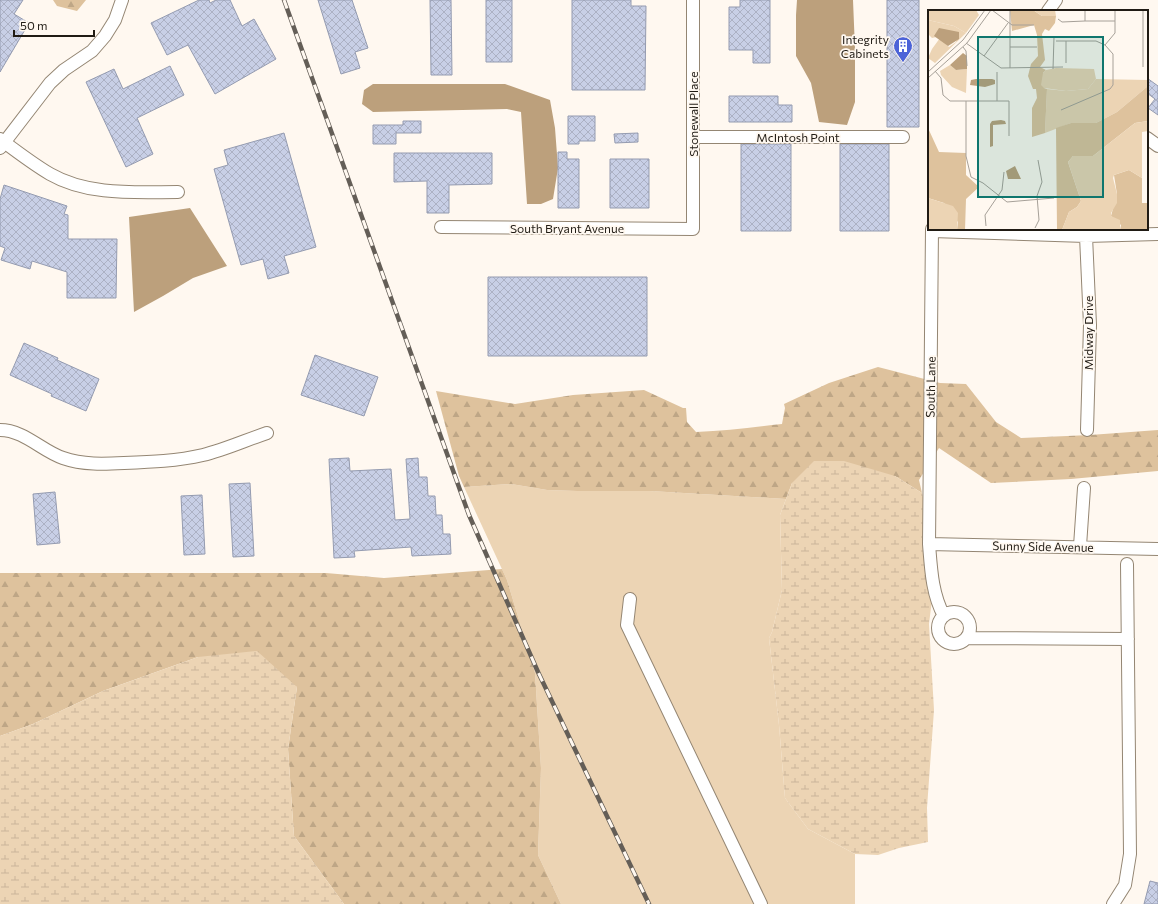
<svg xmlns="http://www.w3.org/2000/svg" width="1158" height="904" font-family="Commissioner,sans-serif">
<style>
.green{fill:#ecd4b4}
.forest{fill:url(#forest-firs)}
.wetland{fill:url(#wetland-marsh)}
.water{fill:#bca07c}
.building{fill:url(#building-cross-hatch);stroke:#949bb0}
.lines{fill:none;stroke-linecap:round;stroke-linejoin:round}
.minor-casing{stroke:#948673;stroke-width:14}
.minor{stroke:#fff;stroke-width:12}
.rail-casing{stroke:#645e57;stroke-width:4.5}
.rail{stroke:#fff8f0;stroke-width:3;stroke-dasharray:9;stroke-linecap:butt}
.labels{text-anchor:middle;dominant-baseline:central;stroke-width:3.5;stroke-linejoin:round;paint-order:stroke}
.poi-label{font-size:12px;fill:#201b14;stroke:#fff8f0;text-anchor:end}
.street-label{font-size:12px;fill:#201b14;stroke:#fff8f0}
.inset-road{fill:none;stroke:#a6a098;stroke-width:1}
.view{fill:#0f766e;fill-opacity:0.15;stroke:#0f766e;stroke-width:2}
.inset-edge{fill:none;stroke:#201b14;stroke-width:2}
</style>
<defs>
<pattern id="forest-firs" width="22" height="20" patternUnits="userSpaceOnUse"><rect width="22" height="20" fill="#dec29d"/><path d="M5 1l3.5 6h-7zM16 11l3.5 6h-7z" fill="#bea686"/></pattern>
<pattern id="wetland-marsh" width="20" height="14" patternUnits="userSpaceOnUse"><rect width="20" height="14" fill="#ecd4b4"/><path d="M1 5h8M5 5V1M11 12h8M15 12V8" fill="none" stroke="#cab59a"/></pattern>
<pattern id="building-cross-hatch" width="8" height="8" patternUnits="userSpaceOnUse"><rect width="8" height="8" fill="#c8cfe6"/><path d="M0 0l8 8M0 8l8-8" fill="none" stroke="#acb1c4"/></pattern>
</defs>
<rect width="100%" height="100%" fill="#fff8f0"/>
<!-- green -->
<path class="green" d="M511,484l36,6 30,1h73l136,8 -6,16 2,75 -10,42 -3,6 10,87 6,73 23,31 47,25v50h-294l-23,-49 3,-87 -6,-95 -28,-93 -43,-93z"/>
<!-- forest -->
<path class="forest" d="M53,0h33l-9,11 -20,-5z
M878,367l62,16 26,1 30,38 25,16 69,-3 68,-5v41l-87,8 -80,4 -52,-35 -20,32 3,13 -27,-17 -103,7 -6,16 -136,-8h-73l-30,-1 -36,-6 -47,3 -5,-11 -23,-85 79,13 58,-9 71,-5 39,18h3l1,14 9,10c29,-1 57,-5 86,-8l3,-16 -1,-4 45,-21z
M502,569l5,11 28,93 6,95 -3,87 23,49h-217l-50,-68 -6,-87 9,-62 -99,-30 -95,34 -70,33 -33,12v-163h326l58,5z"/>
<!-- wetland -->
<path class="wetland" d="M814,461h30l51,15 27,17 11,46 3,28 -7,57 5,86 -7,98 1,34 -29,6 -21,7 -23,-1 -47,-25 -23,-31 -6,-73 -10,-87 3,-6 10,-42 -2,-75 12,-32z
M257,651l40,36 -9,62 6,87 50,68h-344v-168l33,-12 70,-33 95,-34z"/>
<!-- water -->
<path class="water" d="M797,0h56l2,49v53l-8,23 -28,-3 -8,-39 -15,-27v-41z
M373,84h132l45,16 5,28 3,40 -5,31 -12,5h-14l-6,-92 -14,-3 -134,3 -11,-8 2,-14z
M190,208l37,58 -34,12 -30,18 -29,16 -5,-95z"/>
<!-- building -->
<path class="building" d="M0,0h23l-9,14 15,9 -29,49z
M199,0h10l1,3 6,-3h14l12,26 12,-7 22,40 -61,35 -27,-49 -21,10 -16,-32z
M318,0h34l16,48 -13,4 5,16 -19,6z
M430,0h21l1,75h-21z
M486,0h26v62h-26z
M572,0h59v6h15l-1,84h-73z
M740,0h30v63h-17v-13h-24v-43h11z
M887,0h32v127h-32z
M170,66l14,29 -47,23 16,36 -27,13 -40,-85 28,-13 9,20z
M1147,78l11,8v29l-10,-7 7,-9 -8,-6z
M729,96h49v9h14v17h-63z
M568,116h27v25h-16v3h-11z
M403,121h18v12h-25v11h-23v-19h30z
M284,133l32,114 -32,9 5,17 -21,6 -5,-20 -22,6 -27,-96 14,-4 -4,-15z
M638,133v9l-23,1 -1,-9z
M741,144h50v87h-50z
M840,144h49v87h-49z
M558,152h9v7h12v49h-21z
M394,153h98v31l-43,1v28h-22v-32l-33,1z
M610,159h39v49h-39z
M4,185l63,21 -3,8 4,1v24h49l-1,59h-49v-26l-35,-11 -2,8 -29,-9 4,-12 -5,-2v-47z
M488,277h159v79h-159z
M24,343l34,15 -1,2 42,19 -13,32 -35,-15 1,-2 -42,-19z
M315,355l63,22 -14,39 -63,-21z
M349,458l1,13 41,-2 4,51 15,-1 -4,-60 12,-1 1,19h8l1,19h7l1,19h6l1,19h7l1,20 -39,2 -1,-9 -57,4 1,6 -21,1 -5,-99z
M250,483l4,73 -21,1 -4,-73z
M55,492l5,51 -23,2 -4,-51z
M202,495l3,59 -21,1 -3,-59z
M1150,881l8,2v21h-14z"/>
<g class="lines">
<!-- minor casing -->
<g class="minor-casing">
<path id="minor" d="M1048,11l8,-11
M694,137h209
M1147,138l11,8
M0,139c16,12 33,25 50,35 38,22 86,18 128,18
M0,148l50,-65 14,-13 28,-19 13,-15 10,-16 7,-20
M441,227l252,2v-229
M932,229l-3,315c2,25 3,50 15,72
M932,231l154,5 72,-2
M1086,236l4,89 -3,105
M0,430c24,0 42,21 63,28 20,7 41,6 61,5 27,-1 53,-2 79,-8 21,-5 43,-15 64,-22
M929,544l229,5
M1080,546l4,-58
M630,599l-3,26 134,279
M938 628a16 16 0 1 1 32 0a16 16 0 1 1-32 0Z
M967,638l161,1
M1113,904l12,-19 5,-31 -3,-290"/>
</g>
<!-- minor -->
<use href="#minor" class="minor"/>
<!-- rail casing -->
<g class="rail-casing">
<path id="rail" d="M284,0l185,515 69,157 111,232"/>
</g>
<!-- rail -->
<use href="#rail" class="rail"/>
</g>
<!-- icons -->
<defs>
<g id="building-pin" transform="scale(1)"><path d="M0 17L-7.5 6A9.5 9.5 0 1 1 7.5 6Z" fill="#4c63d8" stroke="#fff8f0"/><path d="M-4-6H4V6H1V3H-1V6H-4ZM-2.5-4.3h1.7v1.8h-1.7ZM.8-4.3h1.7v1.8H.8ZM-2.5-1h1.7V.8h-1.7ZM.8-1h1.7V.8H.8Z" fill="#fff"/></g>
</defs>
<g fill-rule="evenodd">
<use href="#building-pin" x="903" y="46"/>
</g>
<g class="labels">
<!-- poi labels -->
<g class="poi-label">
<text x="889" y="39">Integrity<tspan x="889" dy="14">Cabinets</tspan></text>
</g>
<!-- street labels -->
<g class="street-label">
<text transform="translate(693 114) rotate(-90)">Stonewall Place</text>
<text x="798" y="137">McIntosh Point</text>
<text x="567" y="228">South Bryant Avenue</text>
<text transform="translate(1088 333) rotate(-90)">Midway Drive</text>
<text transform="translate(930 387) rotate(-89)">South Lane</text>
<text transform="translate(1043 546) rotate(1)">Sunny Side Avenue</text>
</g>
</g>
<!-- overview -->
<g transform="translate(928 10)">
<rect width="220" height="220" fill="#fff8f0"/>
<path d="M0,10l26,6 12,7 -31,30 -7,-5 4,-9 8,-11 9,9 7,-5 3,-10 -27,6 -4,-4zM168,69l52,1v6l-31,26 -21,11h-25l-26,10 2,-44 19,2 22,-2z" fill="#ecd4b4"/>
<path d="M82,0h23l9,6h14l-1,7 -6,8 -4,-2 -3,5 3,26 -5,7 6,3 -3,3 1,15 3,1 -2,44 -13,4v-29l5,-10 -1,-9h-3l-5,-13 3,-12 7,-8 -1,-21 -3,-10 -22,6zM220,76v35l-13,2 -42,33h-20l-5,6 13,39 -4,6 -8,5 -7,18h-5l-1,-102 15,-5h25l21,-11zM0,118l11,24 27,1v22l13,12 -13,12 -1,31h-8l1,-8 -14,-19 -16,-5zM201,160l13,8v25h6v27h-28l1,-5 -10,-9 6,-22 -3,-19z" fill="#dec29d"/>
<path d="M0,0h48l3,5 -13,18 -12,-7 -26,-6zM105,0h22l1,6h-14zM22,55l6,5 11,-1 -1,24 -14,-6 -11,-12 -1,-4zM128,58l38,1 2,10 -8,10 -22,2 -22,-3 -3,-3 2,-12 3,-3zM220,111v10l-6,1v46l-13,-8 -15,5 -1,3 4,16v9l-6,10v3l9,4v10h-58l7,-18 8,-5 4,-6 -13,-39 5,-6h20l42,-33zM0,188l25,8 5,7 -1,17h-29z" fill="#ecd4b4"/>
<path d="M11,18l20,4v7l-11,7 -14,-10zM35,43l4,3v13l-11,1 -6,-5zM48,69h16l3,1v4l-10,3 -15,-2 1,-5zM73,110l4,1 1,3 -13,1v21l-3,1v-23l2,-3zM87,156l6,13h-13l-2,-8z" fill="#bca07c"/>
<path class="inset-road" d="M64,0l20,15h22M82,0v58M157,0v11h30v-11M215,0v57M130,9l4,3 23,-1M128,31h40l9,4M38,33l35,25 62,-1M35,37l3,4 1,15M82,37h27M56,46l24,-33M138,53v-22M125,59l1,-32M7,61l6,7 2,17 7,6h59v35M0,62l35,-32 22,-30M69,62v29M0,68l39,-35 24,-33M38,91v55l5,21 12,6 24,19 47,-4M133,100l49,-21 3,-4v-31l-8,-9 10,-12v-12M58,216l-1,-11 17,-25 2,-18M107,218l4,-8 -2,-24 5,-14 -4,-22"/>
<path class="view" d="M50,27h125v160h-125z"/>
<rect width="220" height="220" class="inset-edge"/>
</g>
<!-- scale -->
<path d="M14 30v6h80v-6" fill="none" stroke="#201b14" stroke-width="2"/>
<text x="20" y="30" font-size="12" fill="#201b14" stroke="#fff8f0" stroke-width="3" paint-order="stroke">50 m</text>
</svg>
